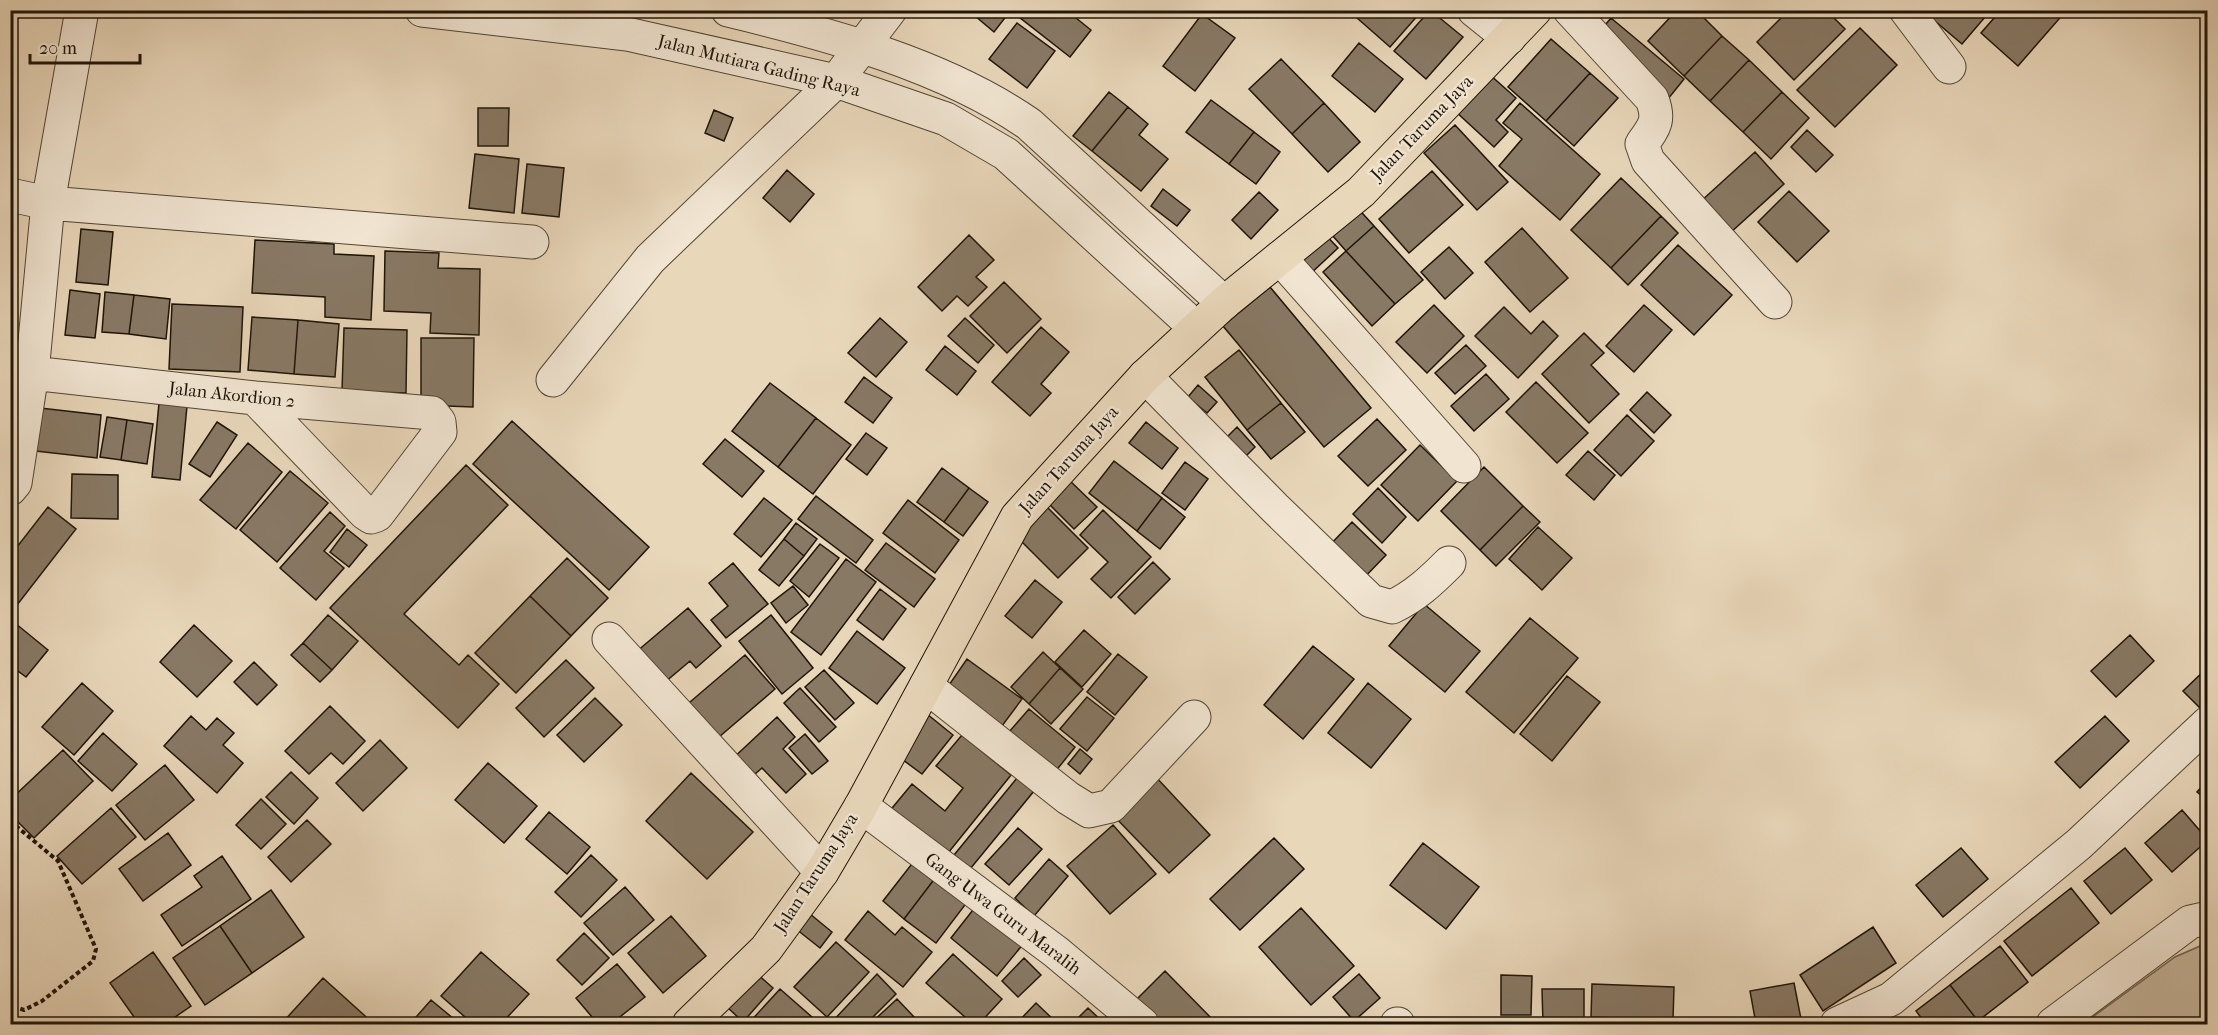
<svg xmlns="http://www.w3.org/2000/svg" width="2218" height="1035" font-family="'IM FELL French Canon',serif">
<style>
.green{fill:#c6b69c;stroke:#726552;stroke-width:1.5}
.building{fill:#887965;stroke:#1e1408;stroke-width:1.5}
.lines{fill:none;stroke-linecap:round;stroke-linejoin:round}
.minor-casing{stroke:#514534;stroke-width:35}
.primary-casing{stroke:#1e1408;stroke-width:35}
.path{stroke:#1e1408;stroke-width:4;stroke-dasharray:4.5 3;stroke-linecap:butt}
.minor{stroke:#f1e5d2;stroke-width:33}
.primary{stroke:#e9d7ba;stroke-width:33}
.labels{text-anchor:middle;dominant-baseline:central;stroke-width:5;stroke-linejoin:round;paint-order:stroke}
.street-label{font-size:18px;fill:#1e1408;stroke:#f1e5d2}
</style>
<rect width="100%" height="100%" fill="#e9d7ba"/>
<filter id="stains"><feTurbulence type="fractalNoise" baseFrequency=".00333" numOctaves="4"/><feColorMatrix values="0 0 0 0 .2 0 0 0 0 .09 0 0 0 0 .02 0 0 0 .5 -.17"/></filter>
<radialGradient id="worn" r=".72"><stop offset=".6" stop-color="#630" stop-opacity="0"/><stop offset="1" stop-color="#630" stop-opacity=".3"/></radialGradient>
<!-- green -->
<path class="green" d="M2207,943v81h-124l92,-67z"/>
<!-- building -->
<path class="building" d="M968,10h43l-17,22z
M1024,10h42l25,20 -21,27 -51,-40z
M1348,10h70l2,3 -30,34z
M1430,10l33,27 -37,42 -32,-28z
M1677,10h19l26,26 -38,40 -36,-35z
M1789,10h37l19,19 -51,51 -37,-38z
M1922,10h69l-29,34z
M2001,10h62l2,2 -47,54 -37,-33z
M1202,14l33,24 -40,53 -32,-25z
M1611,18l73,61 -16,20 -74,-61z
M1017,23l38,28 -28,37 -38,-29z
M1860,28l37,37 -62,62 -38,-37z
M1722,36l27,24 -39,41 -26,-25z
M1551,39l39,34 -44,48 -38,-34z
M1359,43l44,36 -28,33 -43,-36z
M1281,59l43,44 -32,31 -43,-45z
M1749,60l33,32 -39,40 -33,-31z
M1590,73l28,25 -44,48 -28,-25z
M1489,74l27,24 -20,22 12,12 -14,15 -40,-37z
M1109,92l19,15 -36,44 -19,-15z
M1782,92l27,26 -38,41 -28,-27z
M1211,100l43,32 -25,32 -43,-32z
M1324,103l36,39 -32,30 -36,-38z
M1520,103l80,71 -40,46 -61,-54 23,-27 -19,-16z
M1128,107l20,17 -9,11 29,24 -27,32 -49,-40z
M478,108h31l-1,38h-30z
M714,110l19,8 -9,23 -19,-8z
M1455,125l53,57 -31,28 -53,-57z
M1807,130l26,25 -17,17 -25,-25z
M1254,132l26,20 -24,32 -27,-20z
M1755,152l29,32 -55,50 -29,-32z
M475,154l44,5 -5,54 -45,-5z
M527,164l37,4 -5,49 -37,-4z
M787,170l27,24 -24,28 -27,-24z
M1432,171l31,34 -54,48 -30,-34z
M1621,178l40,38 -50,52 -40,-38z
M1163,189l27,21 -13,16 -26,-20z
M1789,191l40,40 -32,31 -39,-40z
M1259,192l19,18 -27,29 -19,-19z
M1353,203l21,23 -28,25 -21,-24z
M1661,216l17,17 -50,52 -17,-17z
M1374,226l49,54 -28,24 -49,-53z
M1522,228l46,50 -38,34 -45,-50z
M81,229l32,3 -5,53 -32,-3z
M1322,231l16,17 -30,28 -16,-16z
M969,235l25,25 -18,17 11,10 -19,19 -11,-10 -15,15 -24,-24z
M255,240l79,4v10l40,2 -3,64 -46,-3v-20l-73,-4z
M1678,245l54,50 -38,40 -53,-50z
M1449,247l24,26 -28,26 -24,-27z
M385,251l54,2 -1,15 42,1 -1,66 -49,-2 1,-20 -47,-2z
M1346,251l49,53 -23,22 -49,-54z
M1004,282l37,37 -34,34 -37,-37z
M1270,287l101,121 -47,39 -101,-121z
M70,290l30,4 -5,44 -30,-3z
M105,292l29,3 -5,39 -27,-2z
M134,295l36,4 -4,40 -37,-5z
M172,304l71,3 -3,65 -71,-3z
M1434,305l30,31 -37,37 -31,-31z
M1644,305l28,25 -38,42 -28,-26z
M1504,307l27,27 12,-13 15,15 -40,42 -43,-42z
M252,317l46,3 -4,54 -46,-4z
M880,318l27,24 -31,35 -28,-24z
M965,318l29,27 -16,18 -30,-27z
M298,320l41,4 -4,53 -41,-3z
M1041,327l28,25 -28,32 10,9 -21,23 -38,-34z
M344,328l63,2 -1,63 -64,-2z
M10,331l20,42 -20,12z
M1584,333l20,20 -13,12 28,29 -30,29 -47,-49z
M421,338h53l-1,69 -52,-2z
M1466,345l20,21 -31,28 -20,-21z
M945,346l31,25 -19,24 -31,-25z
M1239,350l42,53 -34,27 -42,-53z
M1486,374l23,25 -35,32 -23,-25z
M864,377l28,21 -19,25 -28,-21z
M1536,382l52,51 -31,30 -51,-51z
M770,383l46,35 -38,49 -46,-36z
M1198,385l19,17 -10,11 -19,-16z
M1647,392l24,23 -17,18 -24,-23z
M159,403l28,3 -7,74 -28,-3z
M1281,403l24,29 -34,27 -24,-29z
M40,408l61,7 -4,43 -61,-7z
M1627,415l27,26 -33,35 -27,-26z
M107,417l20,3 -6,40 -21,-3z
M816,418l35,27 -38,49 -35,-27z
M1377,419l29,31 -38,36 -30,-30z
M127,420l26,4 -6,40 -26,-4z
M512,421l137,126 -40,43 -136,-126z
M217,422l20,13 -27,42 -21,-13z
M1146,422l32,26 -16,21 -33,-26z
M1237,427l18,20 -13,13 -19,-19z
M866,433l21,15 -20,27 -21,-16z
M725,439l39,32 -22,26 -39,-33z
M248,443l34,29 -46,57 -36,-29z
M1420,445l37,36 -39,40 -37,-36z
M1588,451l27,24 -21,25 -28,-25z
M1114,461l48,37 -25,33 -48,-38z
M1185,462l23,17 -23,31 -23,-17z
M466,465l42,40 -104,109 55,51 9,-10 31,29 -41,44 -128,-120z
M1484,467l39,39 -43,44 -39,-39z
M942,468l27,20 -25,34 -27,-20z
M290,471l38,32 -51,59 -37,-32z
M72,474l46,1v44l-47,-1z
M1067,478l30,29 -23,22 -29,-29z
M969,488l19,14 -25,34 -19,-14z
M1378,488l28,29 -24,26 -29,-29z
M816,496l57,44 -17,23 -58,-44z
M764,498l28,22 -31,37 -27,-23z
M1162,498l23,19 -25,32 -23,-18z
M908,500l51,40 -24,33 -52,-40z
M1040,500l48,48 -30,30 -48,-48z
M1523,506l17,16 -44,44 -16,-16z
M48,507l28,22 -66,85v-58z
M1103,510l48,47 -40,41 -20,-19 17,-17 -28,-27z
M330,512l15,14 -21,25 20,17 -28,32 -36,-32z
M1352,522l34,33 -26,27 -34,-33z
M796,523l21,16 -13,17 -20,-17z
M1538,527l34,31 -30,32 -33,-31z
M347,529l20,16 -18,22 -19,-15z
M784,539l20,17 -25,30 -20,-16z
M886,543l49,36 -21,28 -49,-37z
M820,544l19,14 -30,39 -19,-16z
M567,558l41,40 -37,38 -41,-40z
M846,559l30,23 -55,73 -30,-23z
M1153,562l17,17 -35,35 -17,-17z
M733,563l35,41 -42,34 -15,-18 17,-14 -19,-23z
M1035,580l27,22 -30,36 -27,-22z
M793,586l15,19 -22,18 -15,-20z
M880,589l26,20 -23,31 -26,-20z
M530,596l41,40 -55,57 -41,-40z
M1424,604l56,47 -35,41 -56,-46z
M688,608l33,38 -25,22 -6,-7 -26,22 -28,-31z
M328,615l30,26 -26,29 -29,-27z
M771,615l42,53 -31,26 -43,-53z
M1530,618l48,40 -64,75 -48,-41z
M10,619l38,31 -22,27 -16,-12z
M194,625l38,36 -35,36 -37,-35z
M1084,630l27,24 -29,33 -27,-25z
M857,631l48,37 -28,36 -48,-36z
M2130,635l24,26 -38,36 -25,-26z
M303,643l29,27 -12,12 -29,-27z
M1313,646l41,33 -51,60 -39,-34z
M1043,652l17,16 -31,36 -18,-17z
M1118,654l29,23 -32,38 -28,-23z
M745,655l30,34 -63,54 -29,-35z
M967,659l55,40 -26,35 -54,-39z
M566,660l28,28 -50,49 -28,-29z
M254,662l23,23 -20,20 -23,-23z
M2208,667v34l-8,7 -17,-17z
M1060,668l23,21 -32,35 -22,-20z
M824,670l30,33 -19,17 -30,-33z
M1567,676l33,26 -48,59 -32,-27z
M82,683l31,28 -39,44 -32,-28z
M1368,683l43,36 -40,49 -43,-35z
M800,688l36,39 -17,15 -35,-39z
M1087,697l27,21 -27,33 -27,-22z
M595,698l27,27 -38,37 -27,-27z
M330,706l35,35 -22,23 -12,-11 -22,21 -24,-23z
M1029,709l46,38 -24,30 -48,-38z
M927,714l26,21 -31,39 -27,-20z
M191,716l15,14 11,-12 17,15 -11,12 20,18 -26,30 -53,-47z
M2105,716l24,25 -49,47 -25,-26z
M777,717l18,20 -12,12 23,25 -20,19 -24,-25 -15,13 -18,-19z
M103,733l34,31 -25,27 -34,-30z
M805,734l23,27 -16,13 -23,-26z
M962,735l49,40 -67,83 -56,-45 24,-29 33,27 18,-23 -27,-22z
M380,740l27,28 -44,43 -27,-28z
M1080,749l12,10 -12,15 -12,-10z
M63,750l30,31 -59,57 -24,-24v-14z
M488,763l49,43 -33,37 -49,-43z
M165,765l29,35 -49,40 -29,-35z
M291,772l27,26 -24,26 -28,-27z
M691,773l62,59 -46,47 -61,-58z
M1154,775l56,60 -41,38 -57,-59z
M1017,778l17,13 -68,83 -16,-14z
M2208,780v21l-11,-9z
M261,799l25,25 -25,25 -25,-24z
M111,808l25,29 -54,47 -25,-28z
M2182,810l26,30 -36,32 -27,-29z
M549,812l41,35 -23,27 -41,-35z
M307,820l24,24 -40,38 -23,-25z
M1113,825l43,49 -46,40 -43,-48z
M1018,828l24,21 -33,36 -24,-21z
M168,833l23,32 -48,36 -24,-32z
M1274,838l30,31 -64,61 -30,-31z
M1423,843l56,44 -33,42 -56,-44z
M1961,848l27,31 -45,38 -27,-32z
M2125,848l27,32 -41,34 -27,-33z
M591,855l26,25 -36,37 -26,-25z
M222,856l29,43 -69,47 -21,-31 41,-28 -8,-11z
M918,856l21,17 -35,46 -21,-18z
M1049,859l19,17 -34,40 -19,-18z
M939,873l32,24 -35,46 -32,-24z
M625,887l29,33 -41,35 -29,-32z
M2071,888l28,35 -67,53 -28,-35z
M271,890l33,47 -52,36 -32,-47z
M976,906l48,37 -27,33 -46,-38z
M1301,908l53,58 -43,39 -52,-58z
M804,909l28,23 -12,16 -29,-23z
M868,911l27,24 7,-8 30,25 -29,35 -58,-47z
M671,916l35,40 -43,37 -35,-40z
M220,926l32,47 -47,32 -32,-47z
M1873,927l23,36 -73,48 -23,-36z
M584,933l25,25 -27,27 -25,-25z
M836,942l33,30 -42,45 -33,-30z
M2000,946l28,36 -50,39 -28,-36z
M153,952l38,54 -26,18h-26l-29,-41z
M481,952l48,42 -28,30h-28l-32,-28z
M953,954l49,45 -23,25h-6l-47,-41z
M1024,958l17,17 -23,22 -16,-16z
M617,964l28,33 -34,27h-13l-22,-26z
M1165,971l52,53h-63l-21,-21z
M756,973l17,15 -30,34 -18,-17z
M877,974l19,20 -30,30h-36z
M1359,974l21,24 -26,23 -21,-24z
M1501,975l31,1 -1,39h-30z
M323,978l51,46h-88l-3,-2z
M1794,983l8,41h-46l-6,-33z
M1592,984l82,3 -1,33 -82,-3z
M1950,985l28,36 -5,3h-47l-10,-13z
M780,989l40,35h-72z
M1542,989h42v35h-41z
M897,999l19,20 -6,5h-40z
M431,1000l29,24h-50z
M1036,1003l22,21h-42z
M1088,1008l17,16h-33z
M716,1016l9,8h-17z"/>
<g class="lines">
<!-- minor casing -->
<g class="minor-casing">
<path id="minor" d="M422,10l205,24 209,47 110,38 60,35 190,174
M728,10c100,24 216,55 301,114l195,179
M1474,10l35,28
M1570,10l82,89c8,21 3,27 -10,45l6,17 127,141
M1906,10l43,57
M10,195l38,8 484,39
M1280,258l184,208
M32,373l223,25 177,15 7,9 1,10 -63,83 -6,2 -6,-4 -110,-115
M1145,376l130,132 96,93 21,6c23,-11 39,-26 57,-44
M553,380l97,-121 186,-178 54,-71
M10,489l5,-6 17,-110 16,-170 34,-193
M609,639l213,233
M926,686l142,112 21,13 22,-5 83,-89
M861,806l195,146 86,72
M1397,1024h1
M1837,1024l54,-25 188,-155 129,-121
M2053,1024l137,-102 18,-4"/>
</g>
<!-- primary casing -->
<g class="primary-casing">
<path id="primary" d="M689,1024l77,-75 56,-77 39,-66 156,-289 128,-141 79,-73 137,-111 174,-182"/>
</g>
<!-- path -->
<path class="path" d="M10,821l48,40 38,88 -3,12 -51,40 -18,9 -14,-5"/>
<!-- minor -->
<use href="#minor" class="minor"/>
<!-- primary -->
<use href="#primary" class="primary"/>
</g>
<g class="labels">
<!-- street labels -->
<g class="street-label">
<text transform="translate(759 66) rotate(14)">Jalan Mutiara Gading Raya</text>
<text transform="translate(1422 128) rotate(-46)">Jalan Taruma Jaya</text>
<text transform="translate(232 395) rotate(6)">Jalan Akordion 2</text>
<text transform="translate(1069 460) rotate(-48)">Jalan Taruma Jaya</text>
<text transform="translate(816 873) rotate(-57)">Jalan Taruma Jaya</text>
<text transform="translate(1003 914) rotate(37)">Gang Uwa Guru Maralih</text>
</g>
</g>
<!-- margin -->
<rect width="2218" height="1035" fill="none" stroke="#e9d7ba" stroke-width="36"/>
<rect x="12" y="12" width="2194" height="1011" fill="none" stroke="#1e1408" stroke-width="3"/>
<rect x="18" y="18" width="2182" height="999" fill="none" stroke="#1e1408" stroke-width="1.5"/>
<!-- scale -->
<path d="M30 54v9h110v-9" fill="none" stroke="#1e1408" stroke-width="3"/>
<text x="39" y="54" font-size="18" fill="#1e1408" stroke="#f1e5d2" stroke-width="4.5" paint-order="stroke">20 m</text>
<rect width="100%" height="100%" filter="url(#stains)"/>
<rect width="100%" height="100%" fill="url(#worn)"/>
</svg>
